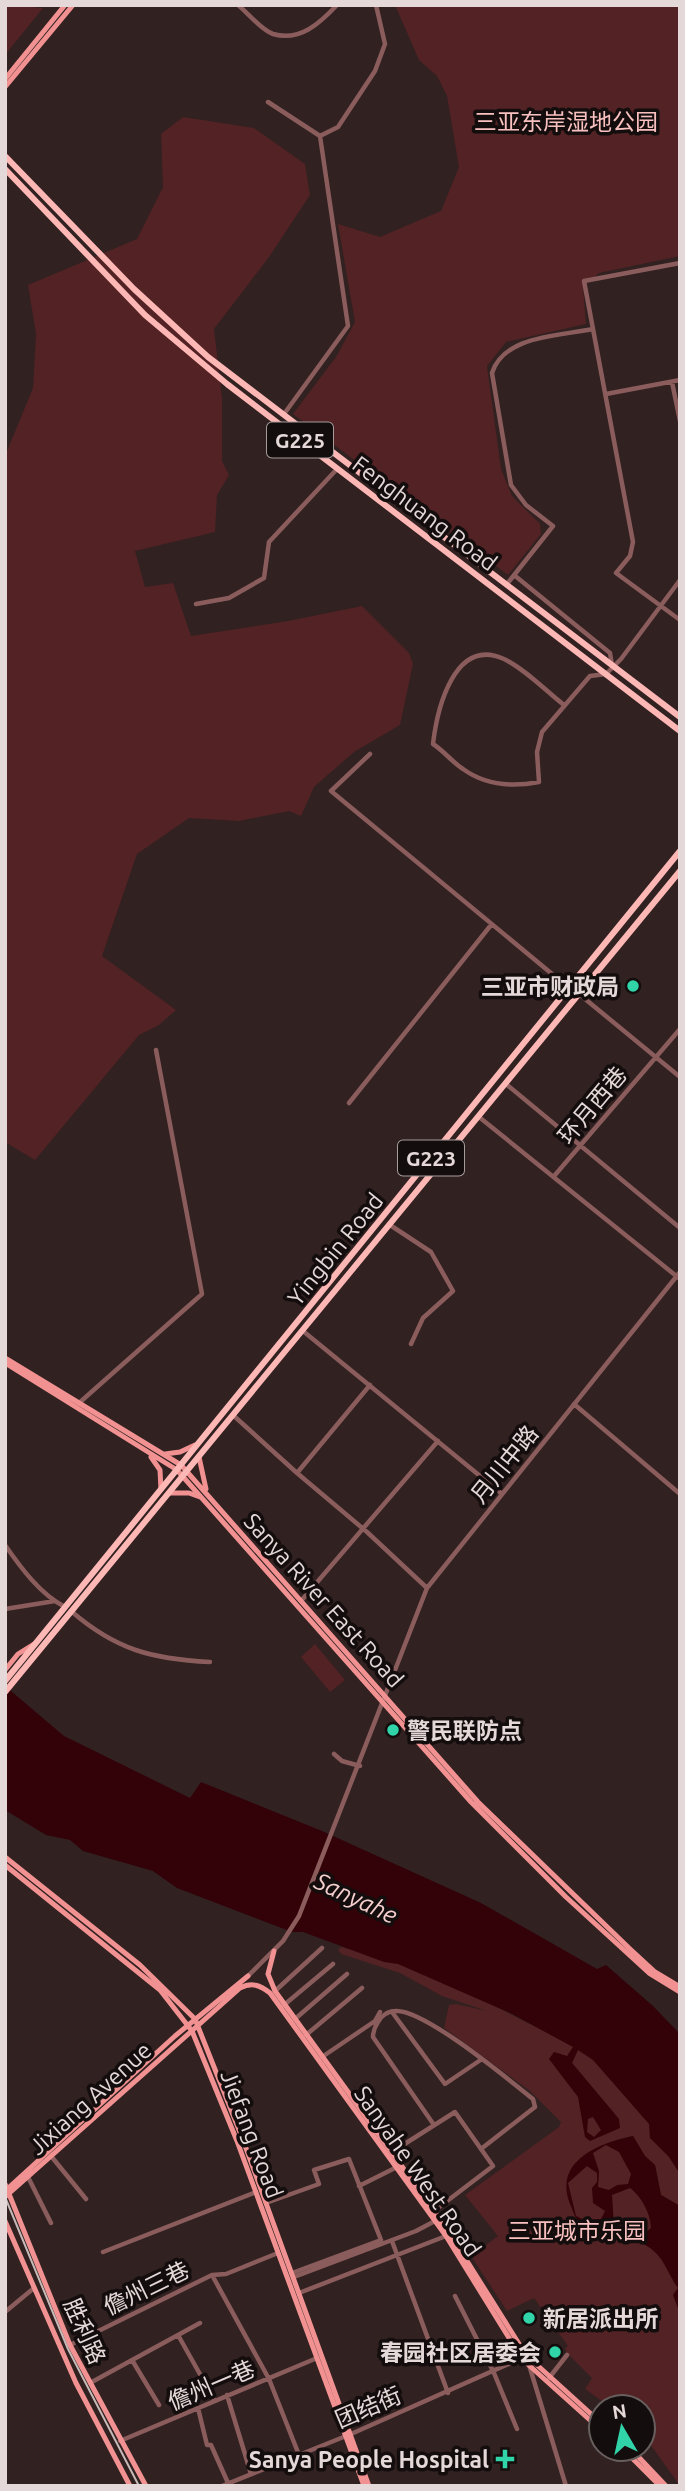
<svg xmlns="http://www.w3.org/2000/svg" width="685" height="2491" font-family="Ubuntu,'Noto Sans SC',sans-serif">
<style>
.green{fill:#522224;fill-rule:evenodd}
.water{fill:#320208;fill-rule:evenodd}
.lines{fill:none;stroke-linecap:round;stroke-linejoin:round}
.minor{stroke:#8b5c5c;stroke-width:4.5}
.major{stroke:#f19191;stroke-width:5}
.highway{stroke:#fdb7b5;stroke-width:6}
.tram{stroke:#c6bab9;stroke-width:2}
.poi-dot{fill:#31d4a9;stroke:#140d0d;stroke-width:2.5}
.labels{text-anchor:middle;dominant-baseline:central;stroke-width:7;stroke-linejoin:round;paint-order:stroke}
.shield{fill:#140d0d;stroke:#a69c9b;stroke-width:2}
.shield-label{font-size:21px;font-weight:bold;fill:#e4d9d8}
.park-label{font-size:23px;fill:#f8c1bf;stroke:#140d0d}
.street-label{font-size:23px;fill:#e4d9d8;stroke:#140d0d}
.poi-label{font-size:23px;font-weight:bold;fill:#e4d9d8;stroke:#140d0d;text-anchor:end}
.water-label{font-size:24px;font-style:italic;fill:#f5cfce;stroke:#140d0d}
</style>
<rect width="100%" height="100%" fill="#312121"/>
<!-- green -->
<path class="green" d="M5,5l38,3 -38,47z
M395,5h285v251l-81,17 -16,14 3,37 -80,18 -19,24 14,103 11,27 28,28 1,10 -33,41 -215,-161 43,-57 19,-35 -17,-98 42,13 61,-26 18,-44 -12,-71 -10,-20 -18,-16z
M183,117l71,11 51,36 5,31 -41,62 -55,72 8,69v63l7,14 -12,20 -2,37 -80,19 10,36 28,-4 18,53 97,-15 74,-15 47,47 4,11 -13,61 -46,27 -40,35 -13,29 -12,-5 -50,10 -50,-3 -52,36 -35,102 74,54 -17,15 -20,10 -104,125 -30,-18v-686l28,-68 3,-54 -8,-49 109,-46 26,-52 -2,-53z
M315,1644l30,36 -15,12 -29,-35z
M341,1947l74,18 185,95 53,63 27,44v39l-19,-11 -6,-30 -10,-9 -12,-20 -17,4 17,22 45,126 -5,7 7,18v173l-35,-49 3,-3 -5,-3v-24h-33l-25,-18 7,-11 -25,-25 -2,-5 3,-2 -34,-48 -27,13 -36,-55 27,-20 -33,-41 94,-68 2,-5 -31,-31 -86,-63 5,-23 7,-1 31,7 -45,-15 -42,-23 -59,-19 -3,-4zM554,2052l13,5 52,62z"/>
<!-- water -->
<path class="water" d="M5,1686l59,50 126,62 11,-16 121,49 159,72 116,66 9,-4 47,41 27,28v140l-11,-17 -19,-19 -1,-14 -56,-64 -15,-10 -6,13 47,56 1,9 -30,13 -5,-4 -7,-40 -29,-38 5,-7 13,4 6,-9 -61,-33 -114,-50 -14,-2 -81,-30h-11l-115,-44 -24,-17 -70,-20 -13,-11 -24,-5 -41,-25zM593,2117l8,13 -7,7 -7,-5 1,-13z
M633,2136l12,20 10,9 6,30 19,11v107l-7,-18 5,-7c-11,-15 -12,-28 -28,-40 -19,-15 -47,-6 -66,-20 -8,-6 -10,-15 -14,-24 -17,-43 29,-61 63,-68zM606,2145l13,7 12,22 -3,10 -11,1 -8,5 -11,-3 1,-16 -6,-18zM587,2166l10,7v9l-5,6 1,15 12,8 -4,8 -17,1 -8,-4 -8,-33zM630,2188c11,8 21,26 21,40l-8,7 -20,-1 -9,-8 -2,-31zM589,2221l18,4 2,6c-7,7 -18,1 -25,-5z"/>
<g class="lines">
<!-- minor -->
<path class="minor" d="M238,5c10,8 23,25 35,29 27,8 47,-11 64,-29
M268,102l52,34
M680,263l-96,18 49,261 -3,14 -14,17 64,47
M672,382l8,39
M606,394l74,-14
M284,414l64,-88 -28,-190 18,-9 37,-56 10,-27 -9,-39
M514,575l96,78 2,12
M507,584l46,-58 -27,-21 -15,-20 -19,-112c12,-38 68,-37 101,-44
M196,604l33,-6 35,-20 5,-36 68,-73
M564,705c-18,-14 -39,-36 -60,-46 -50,-23 -67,51 -71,85 11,7 19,18 30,25 22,16 50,18 76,13l-2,-30 5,-20 48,-56 16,-2 15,-15 59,-79
M370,754l-39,37 238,197
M579,994l101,83
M506,1084l174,144
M349,1103l142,-178
M479,1117l201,162
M555,1175l125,-146
M390,1225l41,27 22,39 -30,27 -12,26
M303,1331l199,163
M79,1403l123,-109 -46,-244
M574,1404l106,90
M234,1416l63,57 73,-88
M297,1473l70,59 60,56
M5,1545c16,23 35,49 60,62
M301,1601l137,-160
M5,1609l50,-8
M71,1611c45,39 81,48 139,51
M334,1754l8,7 18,5
M248,1976l35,-35 16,-25 128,-328 253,-316
M275,1991l47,-43
M284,2005l49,-41
M392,2012l53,72 37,-25
M295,2019l52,-45
M306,2035l56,-47
M322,2057l53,-36 5,-9
M434,2125l-61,-88c0,-6 1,-9 5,-15 3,-6 10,-11 17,-11 28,-3 114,69 138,88l2,8 -54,42
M392,2152l63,-40 38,54 -59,45
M51,2156l35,43
M28,2177l23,46
M359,2186l38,-19
M266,2203l53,-19 -5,-14 35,-11 32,81 -89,33
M392,2241l56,152
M103,2252l153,-60
M212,2275l57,104 30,76
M294,2277l122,-46 19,-10
M299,2293l147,-57
M455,2296l39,77 23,56
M5,2312l29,-24
M178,2335l37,66
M70,2345l142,-70 14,-1 52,-21
M526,2355l40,131
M132,2360l27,45
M549,2378l18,-23
M90,2383l110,-60
M227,2395l24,79
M198,2408l9,37h4l17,38
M120,2441l197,-83
M222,2486l129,-52 171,-76"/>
<!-- major -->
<path class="major" d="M5,79l60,-74
M5,87l68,-82
M5,1358l176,107 297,337 151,146 26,24 25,15
M5,1363l172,107 294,332 95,95 83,76 31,19
M165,1454l15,-2 15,-7
M151,1457l9,13 1,20
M199,1457l7,32
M169,1493h20l11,4
M5,1670l13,-16 16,-10
M5,1857l135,108 55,54 48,121 126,346
M5,1865l155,125 32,41 45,110 127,345
M274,1951l-6,23 7,17 170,235 81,129 75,68
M5,2184l65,161 76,141
M5,2191l170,-155 73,-60
M5,2197l235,-209c12,-6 20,-3 30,5l176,243 76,123 79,71
M5,2221l71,162 54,103
M623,2449l37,37
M631,2449l35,37"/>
<!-- highway -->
<path class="highway" d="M5,156l129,133 74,68 472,360
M5,169l140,146 82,69 453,347
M5,1681l675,-830
M5,1692l675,-821"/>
<!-- tram -->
<path class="tram" d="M5,2197l63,152 71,137"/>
</g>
<!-- markers -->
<g class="poi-dot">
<circle cx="633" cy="986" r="7"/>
<circle cx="393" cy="1730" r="7"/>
<circle cx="529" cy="2318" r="7"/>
<circle cx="555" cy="2352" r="7"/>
<path d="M501.5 2448.5h7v7h7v7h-7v7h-7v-7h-7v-7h7z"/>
</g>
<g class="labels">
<!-- shield labels -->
<g class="shield">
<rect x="267" y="422.5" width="66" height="35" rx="5"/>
<rect x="398" y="1140.5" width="66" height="35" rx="5"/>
</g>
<g class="shield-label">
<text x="300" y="440">G225</text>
<text x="431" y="1158">G223</text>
</g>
<!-- park labels -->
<g class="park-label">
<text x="566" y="121">三亚东岸湿地公园</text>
<text x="577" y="2230">三亚城市乐园</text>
</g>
<!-- street labels -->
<g class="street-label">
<text transform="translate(425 513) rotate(37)">Fenghuang Road</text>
<text transform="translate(592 1105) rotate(-50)">环月西巷</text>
<text transform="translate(335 1249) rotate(-51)">Yingbin Road</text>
<text transform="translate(504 1464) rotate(-51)">月川中路</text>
<text transform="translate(324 1600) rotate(48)">Sanya River East Road</text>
<text transform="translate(90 2098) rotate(-42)">Jixiang Avenue</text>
<text transform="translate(252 2134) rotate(69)">Jiefang Road</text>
<text transform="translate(418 2171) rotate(55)">Sanyahe West Road</text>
<text transform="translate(146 2288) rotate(-26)">儋州三巷</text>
<text transform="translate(85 2331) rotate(66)">胜利路</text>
<text transform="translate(211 2385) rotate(-23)">儋州一巷</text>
<text transform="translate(368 2407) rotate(-23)">团结街</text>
</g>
<!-- poi labels -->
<g class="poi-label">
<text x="619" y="986">三亚市财政局</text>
<text x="407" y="1730" text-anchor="start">警民联防点</text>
<text x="543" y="2318" text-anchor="start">新居派出所</text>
<text x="541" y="2352">春园社区居委会</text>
<text x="489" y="2459">Sanya People Hospital</text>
</g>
<!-- water labels -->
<g class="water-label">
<text transform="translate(356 1898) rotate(25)">Sanyahe</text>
</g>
</g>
<!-- border -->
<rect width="685" height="2491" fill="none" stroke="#e4d9d8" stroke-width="14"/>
<!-- north arrow -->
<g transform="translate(622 2428) rotate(351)"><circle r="33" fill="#140d0d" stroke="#675f5e" stroke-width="2"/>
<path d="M0-5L12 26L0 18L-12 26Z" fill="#31d4a9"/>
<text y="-10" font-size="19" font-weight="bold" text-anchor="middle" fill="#e4d9d8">N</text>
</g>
</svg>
